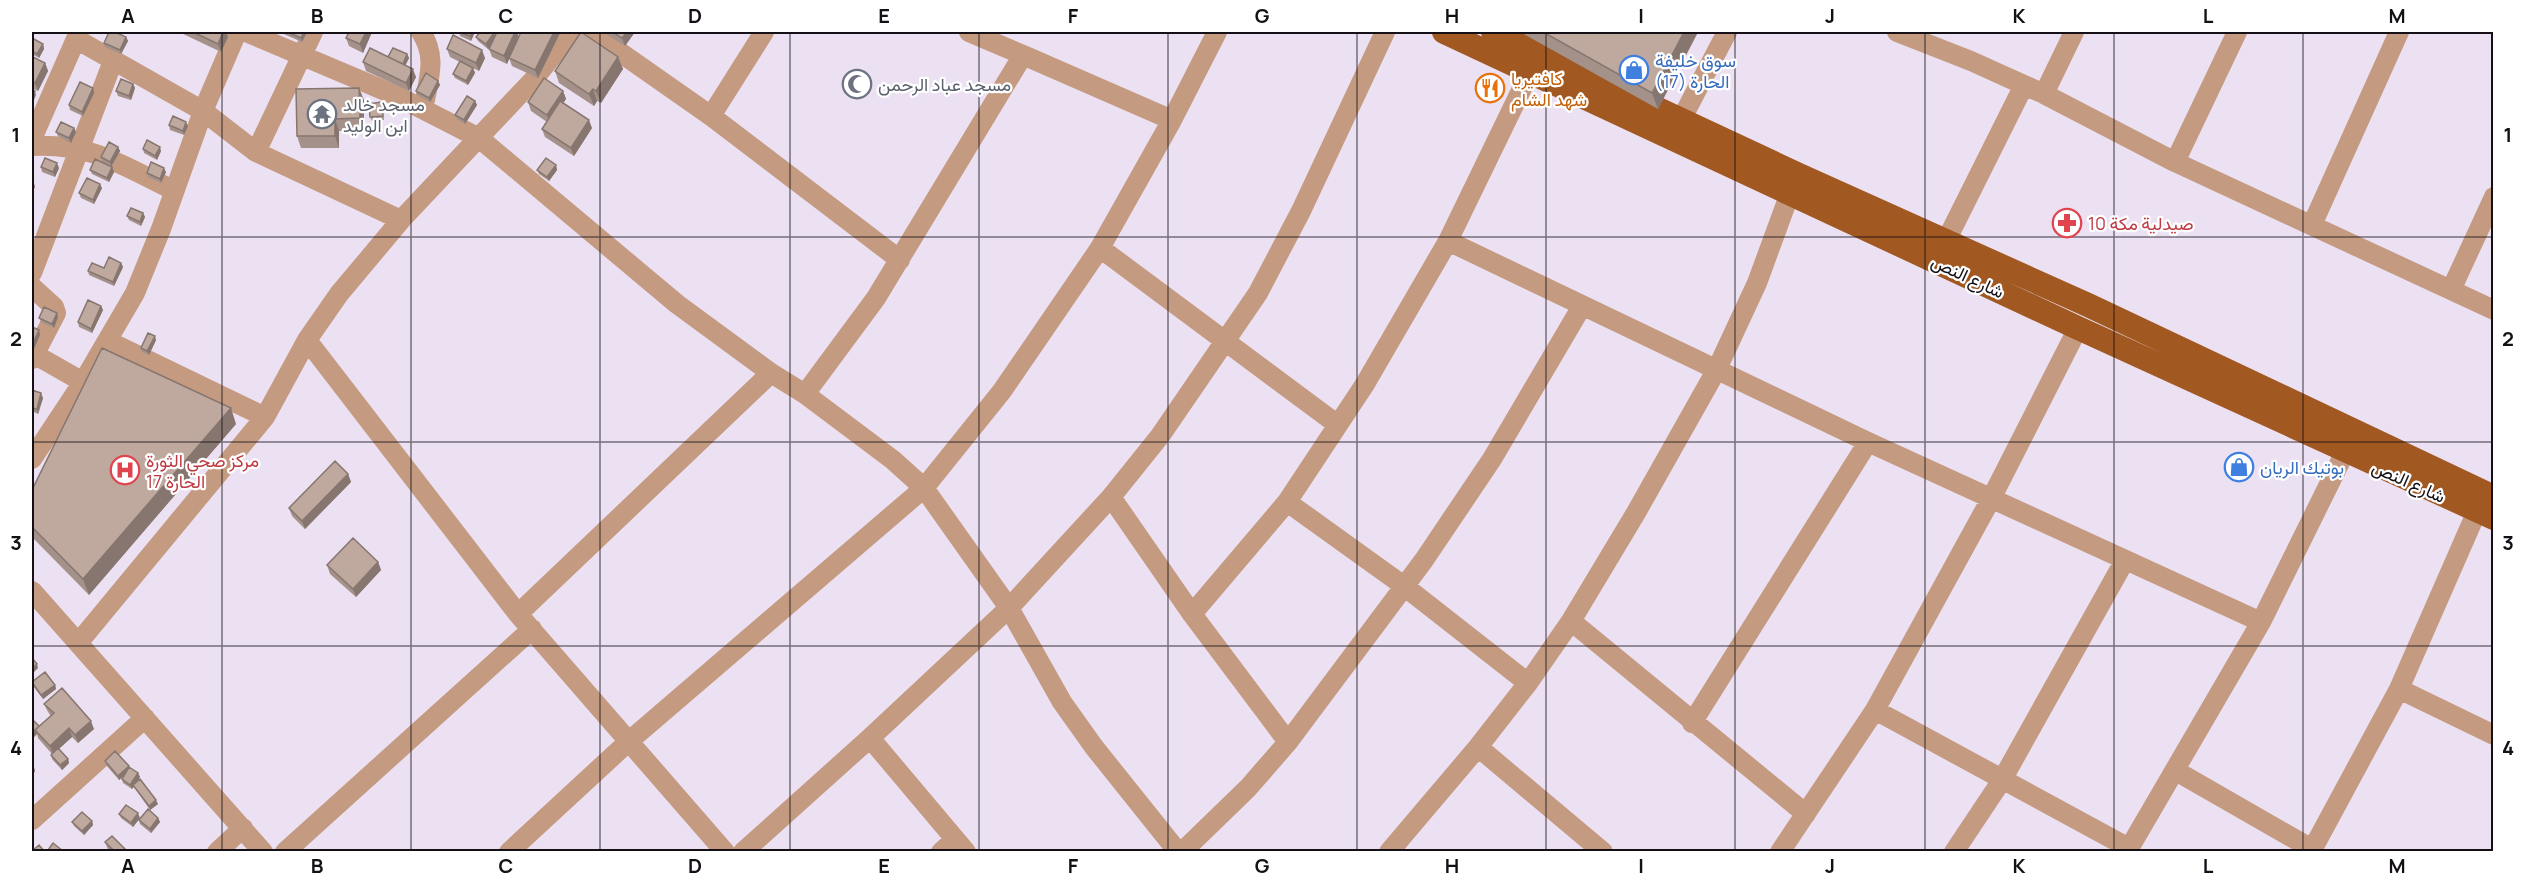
<svg xmlns="http://www.w3.org/2000/svg" width="2525" height="883" font-family="Manrope,Vazirmatn,sans-serif">
<style>
.lines{fill:none;stroke-linecap:round;stroke-linejoin:round}
.minor{stroke:#c49a80;stroke-width:20}
.major{stroke:#a15821;stroke-width:24}
.wall{fill:#a49189}
.shaded-wall{fill:#86766f}
.building{fill:#bfa99f;stroke:#86766f;stroke-width:1.5}
.grid{fill:none;stroke:#141016;stroke-width:1.5;stroke-opacity:0.55}
.labels{text-anchor:middle;dominant-baseline:central;stroke-width:4.5;stroke-linejoin:round;paint-order:stroke}
.shop-label{font-size:18px;fill:#366cbe;stroke:#fff;text-anchor:start}
.food-label{font-size:18px;fill:#c56008;stroke:#fff;text-anchor:start}
.worship-label{font-size:18px;fill:#5b616d;stroke:#fff;text-anchor:start}
.health-label{font-size:18px;fill:#be3a42;stroke:#fff;text-anchor:start}
.street-label{font-size:18px;fill:#141016;stroke:#fff}
.neatline{fill:none;stroke:#141016;stroke-width:2}
.grid-label{font-size:20px;text-anchor:middle;font-weight:bold;fill:#141016}
</style>
<rect width="100%" height="100%" fill="#ece0f3"/>
<g class="lines">
<!-- minor -->
<path class="minor" d="M246,32l149,63 84,43 198,166 94,69 34,21 88,66 31,28 85,120 53,94 32,45 84,105
M421,32c15,23 9,42 4,68
M591,32l120,84 189,144
M969,32l54,23
M1897,32l74,29 73,33 131,68 319,148
M76,39l127,72 53,41 145,68
M2044,94l30,-62
M711,116l53,-84
M1681,120l46,-88
M32,139l47,-107
M32,146c59,-3 90,19 141,44
M256,152l57,-120
M2175,162l62,-130
M2312,225l87,-193
M1448,241l420,201 393,180
M1946,241l78,-156
M1100,248l238,177
M32,273l81,-212
M32,287l22,20 2,6 -24,46
M2451,290l43,-93
M307,340l211,274 207,238
M108,341l157,76
M32,353l51,29
M805,394l71,-96 147,-243 149,65
M32,459l51,-77 52,-89 26,-64 42,-118 34,-79
M1111,497l81,117 96,128
M1287,502l117,84 124,97
M32,591l231,261
M518,614l253,-241
M1192,614l95,-112 78,-118 83,-143 82,-169
M1571,621l235,193
M78,643l187,-226 42,-77 32,-46 62,-74 133,-141 37,-47
M2399,689l95,46
M1875,710l254,138
M1692,723l176,-281
M870,738l96,114
M1478,747l125,105
M2176,771l136,78
M32,820l113,-102
M217,852l26,-24
M285,852l247,-223
M509,852l119,-110 296,-254 78,-97 98,-143 72,-128 45,-88
M743,852l127,-114 139,-130 102,-111 49,-61 98,-143 43,-82 84,-179
M941,852l14,-13
M1182,852l66,-64 40,-46 136,-182 68,-101 90,-153
M1389,852l89,-105 50,-64 43,-62 66,-110 80,-142 40,-86 37,-101
M1780,852l95,-142 117,-213 86,-169
M1954,852l48,-72 123,-220
M2127,852l134,-230 84,-170
M2311,852l88,-163 78,-178"/>
<!-- major -->
<path class="major" d="M1444,32l634,296 416,190
M1493,32l304,142 291,131 406,192"/>
</g>
<!-- wall -->
<path class="wall" d="M179,32h47l2,5 -7,15z
M279,32h28l-5,10z
M349,32h23l-9,21 -14,-7 -3,-8z
M459,32h16l-4,9 -11,-5z
M603,32h32l-10,14z
M1520,32h178l-40,77z
M560,33l-22,45 -26,-12 -3,-8 -2,6 -15,-7 -3,-8 5,-9 -6,9 -10,-8 -2,-4 19,-1 24,1z
M126,37l2,4 -7,13 -16,-7 -1,-4z
M32,38l11,6 1,5 -5,9 -7,-4z
M447,49l38,9 -6,13 -6,-3 2,5 -7,12 -13,-7 -2,-4 7,-12 -10,-5z
M407,54l2,4 -4,8 11,11 -7,14 -43,-20 -3,-9z
M618,57l5,12 -22,34 -4,-2 -3,5 -35,-23 -4,-12z
M32,61l13,2 3,8 -10,20 -6,-3z
M438,81l2,4 -10,17 -13,-7 -1,-4z
M133,84l2,4 -4,12 -13,-4 -2,-5z
M93,88l1,5 -11,23 -13,-6 -1,-5z
M563,91l3,8 -3,4 29,25 -18,28 -29,-19 -3,-8 5,-7 -16,-11 -3,-9z
M364,100v31h-25v17h-38l-4,-12z
M475,101l2,4 -12,19 -8,-5 -2,-4z
M383,106l1,14 -12,1 -2,-4z
M169,125l19,1 -4,9 -14,-5z
M74,128l2,4 -5,11 -13,-7 -2,-4z
M118,147l2,4 -9,16 -9,-5 -1,-5z
M143,149l18,2 -4,9 -13,-7z
M556,165l1,5 -8,11 -10,-7 -2,-4z
M41,167l18,1 -4,9 -13,-5z
M112,167l2,5 -5,10 -17,-8 -2,-4z
M166,172l-5,11 -13,-6 -1,-4z
M102,188l-8,16 -13,-6 -2,-5z
M143,213l2,4 -4,9 -12,-6 -2,-4z
M121,263l2,4 -9,19 -25,-11 -1,-4 16,-3z
M101,306l2,4 -11,23 -13,-6 -1,-5z
M57,313l1,4 -4,11 -13,-6 -2,-4z
M156,340l-7,15 -7,-3 -1,-4z
M32,390l11,8 -5,16 -6,-3z
M236,424l-147,171 -57,-58v-47z
M348,474l3,8 -46,47 -13,-13 -3,-8z
M378,562l3,8 -25,27 -26,-23 -3,-9z
M32,682l23,3 1,4 -13,10 -10,-13z
M44,704l50,25 -16,14 -6,-6 -13,12 9,10 1,4 -7,7 -10,-11 -1,-4 1,-1 -14,-16 -1,-4 -4,4 -1,-1v-18l7,7 12,-10 -3,-4z
M105,761l24,6 9,6 2,4 -3,5 21,22 -8,6 -16,-23 -2,2 -9,-6 -1,-4 2,-3 -5,4 -13,-15z
M119,814l21,4 -7,9 -12,-9z
M158,818l2,4 -9,11 -11,-9 -1,-4z
M92,821l1,4 -9,10 -10,-9 -2,-4z
M105,842l23,10h-19z"/>
<!-- shaded-wall -->
<path class="shaded-wall" d="M223,32h3l2,5 -7,15 -3,-8z
M304,32h3l-5,10 -1,-4z
M366,32h6l-9,21 -3,-9z
M472,32h3l-4,9 -1,-5z
M515,32h2l2,5 -12,27 -3,-8z
M554,32h6v1l-22,45 -3,-8z
M627,32h8l-10,14 -3,-8z
M1684,32h14l-40,77 -6,-16z
M494,33l2,4 -8,12 -2,-5z
M126,37l2,4 -7,13 -1,-4z
M43,44l1,5 -5,9 -2,-4z
M482,50l3,8 -6,13 -3,-8z
M407,54l2,4 -5,10 -1,-4z
M618,57l5,12 -22,34 -5,-12z
M45,63l3,8 -10,20 -3,-8z
M473,68l2,5 -7,12 -2,-4z
M413,69l3,8 -7,14 -3,-8z
M438,81l2,4 -10,17 -1,-4z
M133,84l2,4 -4,12 -2,-4z
M93,88l1,5 -11,23 -1,-4z
M359,88l5,12v31l-4,-13z
M593,89l4,12 -3,5 -5,-12z
M35,91l1,4 -4,10v-7z
M563,91l3,8 -16,24 -3,-8z
M475,101l2,4 -12,19 -1,-4z
M335,119l4,12v17l-4,-12z
M589,120l3,8 -18,28 -3,-8z
M186,122l2,4 -4,9 -1,-4z
M74,128l2,4 -5,11 -2,-5z
M118,147l2,4 -9,16 -1,-5z
M160,147l1,4 -4,9 -2,-4z
M57,163l2,5 -4,9 -2,-5z
M556,165l1,5 -8,11 -2,-4z
M112,167l2,5 -5,10 -2,-4z
M164,168l2,4 -5,11 -1,-4z
M34,183l1,4 -3,6v-7z
M100,184l2,4 -8,16 -1,-4z
M143,213l2,4 -4,9 -1,-4z
M121,263l2,4 -9,19 -1,-4z
M101,306l2,4 -11,23 -1,-4z
M57,313l1,4 -4,11 -2,-4z
M39,330l1,5 -6,14 -2,-4z
M155,336l1,4 -7,15 -2,-4z
M41,393l2,5 -5,16 -1,-5z
M231,408l5,16 -147,171 -6,-16z
M348,474l3,8 -46,47 -3,-8z
M378,562l3,8 -25,27 -3,-8z
M37,664l1,4 -6,6v-6z
M55,685l1,4 -13,10 -2,-4z
M91,721l3,8 -16,14 -3,-8z
M69,728l3,9 -19,17 -3,-8z
M35,730l2,4 -4,4 -1,-4z
M68,759l1,4 -7,7 -2,-5z
M129,766l1,4 -11,10 -1,-4z
M34,767l1,4 -3,6v-7z
M138,773l2,4 -8,12 -2,-4z
M156,800l2,4 -8,6 -1,-4z
M138,813l2,5 -7,9 -2,-4z
M158,818l2,4 -9,11 -1,-4z
M92,821l1,4 -9,10 -2,-4z"/>
<!-- building -->
<path class="building" d="M109,32h6l11,5 -6,13 -16,-7z
M193,32h30l-5,12z
M287,32h17l-3,6z
M349,32h17l-6,12 -14,-6z
M459,32h13l-2,4z
M480,32h12l2,1 -8,11 -10,-7z
M497,32h18l-11,24 -15,-7z
M521,32h33l-19,38 -26,-12z
M581,32l37,25 -22,34 -3,-2 -4,5 -34,-23z
M613,32h14l-5,6z
M1543,32h141l-32,61z
M453,35l29,15 -6,13 -29,-14z
M32,38l11,6 -6,10 -5,-3z
M370,48l43,21 -7,14 -43,-21z
M393,48l14,6 -4,10 -15,-7z
M33,57l12,6 -10,20 -3,-2v-20z
M460,61l13,7 -7,13 -13,-7z
M426,73l12,8 -9,17 -13,-7z
M544,78l19,13 -16,24 -19,-13z
M121,79l12,5 -4,12 -13,-5z
M80,82l13,6 -11,24 -13,-7z
M359,88l1,30 -25,1v17h-38l-1,-47z
M32,89l3,2 -3,7z
M467,96l8,5 -11,19 -9,-5z
M560,101l29,19 -18,28 -29,-19z
M381,102l2,14 -13,1 -1,-13z
M173,116l13,6 -3,9 -14,-6z
M61,122l13,6 -5,10 -13,-6z
M147,140l13,7 -5,9 -12,-7z
M109,142l9,5 -8,15 -9,-5z
M45,158l12,5 -4,9 -12,-5z
M546,158l10,7 -9,12 -10,-7z
M95,159l17,8 -5,11 -17,-8z
M151,162l13,6 -4,11 -13,-6z
M87,178l13,6 -7,16 -14,-7z
M131,208l12,5 -3,9 -13,-6z
M109,257l12,6 -8,19 -25,-11 4,-8 12,5z
M88,300l13,6 -10,23 -13,-7z
M44,307l13,6 -5,11 -13,-6z
M32,327l7,3 -7,15z
M148,333l7,3 -8,15 -6,-3z
M102,348l129,60 -148,171 -51,-52v-37z
M32,390l9,3 -4,16 -5,-1z
M335,461l13,13 -46,47 -13,-13z
M353,538l25,24 -25,27 -26,-24z
M32,658l5,6 -5,4z
M45,672l10,13 -14,10 -9,-13z
M62,688l29,33 -16,14 -6,-7 -19,18 -15,-16 19,-17 -10,-9z
M32,719l7,7 -7,8z
M58,748l10,11 -8,6 -9,-10z
M115,751l14,15 -11,10 -13,-15z
M129,767l9,6 -8,12 -8,-6z
M140,779l16,21 -7,6 -16,-21z
M126,805l12,8 -7,10 -12,-9z
M148,809l10,9 -8,11 -11,-9z
M82,812l10,9 -10,10 -10,-9z
M112,836l16,16h-16l1,-2 -8,-8z
M53,843l10,8v1h-14l-1,-2z
M39,845l6,7h-13v-1z"/>
<!-- grid -->
<path class="grid" d="M222,32v820M411,32v820M600,32v820M790,32v820M979,32v820M1168,32v820M1357,32v820M1546,32v820M1735,32v820M1925,32v820M2114,32v820M2303,32v820M32,237h2462M32,442h2462M32,646h2462"/>
<!-- icons -->
<defs>
<g id="shop-ring" transform="scale(1.5)"><circle r="9.5" fill="#fff" stroke="#3f7fe0" stroke-width="1.5"/><path d="M-5-2.5h2.3a2.7 3.5 0 0 1 5.4 0H5L5.5 6h-11ZM-1.5-2.5h3a1.5 2.3 0 0 0-3 0Z" fill="#3f7fe0"/></g>
<g id="mosque-ring" transform="scale(1.5)"><circle r="9.5" fill="#fff" stroke="#6b7280" stroke-width="1.5"/><path d="M3.5-4.9A6 6 0 1 0 3.5 4.9A5 5 0 1 1 3.5-4.9Z" fill="#6b7280"/></g>
<g id="restaurant-ring" transform="scale(1.5)"><circle r="9.5" fill="#fff" stroke="#e8710a" stroke-width="1.5"/><path d="M-5-6h1v4h1v-4h1v4h1v-4h1v5L-1.5 .5V6h-2V.5L-5-1ZM5-6V6H3V1.5H1.5Q1.5-4 5-6Z" fill="#e8710a"/></g>
<g id="temple-ring" transform="scale(1.5)"><circle r="9.5" fill="#fff" stroke="#6b7280" stroke-width="1.5"/><path d="M0-6L5-2H3V0L6.5 2.5H4V6H1.5V3h-3V6H-4V2.5H-6.5L-3 0V-2H-5Z" fill="#6b7280"/></g>
<g id="pharmacy-ring" transform="scale(1.5)"><circle r="9.5" fill="#fff" stroke="#e0444e" stroke-width="1.5"/><path d="M-2-6h4v4h4v4h-4v4h-4v-4h-4v-4h4Z" fill="#e0444e"/></g>
<g id="hospital-ring" transform="scale(1.5)"><circle r="9.5" fill="#fff" stroke="#e0444e" stroke-width="1.5"/><path d="M-5-5h3v3.5h4V-5h3V5h-3V1.5h-4V5h-3Z" fill="#e0444e"/></g>
</defs>
<g fill-rule="evenodd">
<use href="#shop-ring" x="1634" y="70"/>
<use href="#mosque-ring" x="857" y="84"/>
<use href="#restaurant-ring" x="1490" y="88"/>
<use href="#temple-ring" x="322" y="114"/>
<use href="#pharmacy-ring" x="2067" y="223"/>
<use href="#shop-ring" x="2239" y="467"/>
<use href="#hospital-ring" x="125" y="470"/>
</g>
<g class="labels">
<!-- shop labels -->
<g class="shop-label">
<text x="1655" y="60">سوق خليفة<tspan x="1655" dy="21">الحارة (17)</tspan></text>
<text x="2260" y="467">بوتيك الريان</text>
</g>
<!-- food labels -->
<g class="food-label">
<text x="1511" y="78">كافتيريا<tspan x="1511" dy="21">شهد الشام</tspan></text>
</g>
<!-- worship labels -->
<g class="worship-label">
<text x="878" y="84">مسجد عباد الرحمن</text>
<text x="343" y="104">مسجد خالد<tspan x="343" dy="21">ابن الوليد</tspan></text>
</g>
<!-- health labels -->
<g class="health-label">
<text x="2088" y="223">صيدلية مكة 10</text>
<text x="146" y="460">مركز صحي الثورة<tspan x="146" dy="21">الحارة 17</tspan></text>
</g>
<!-- street labels -->
<g class="street-label">
<text transform="translate(1968 276) rotate(25)">شارع النص</text>
<text transform="translate(2409 481) rotate(24)">شارع النص</text>
</g>
</g>
<!-- border -->
<rect width="2525" height="883" fill="none" stroke="#ffffff" stroke-width="66"/>
<rect x="33" y="33" width="2459" height="817" class="neatline"/>
<g class="grid-label">
<text x="128" y="23">A</text>
<text x="317" y="23">B</text>
<text x="506" y="23">C</text>
<text x="695" y="23">D</text>
<text x="884" y="23">E</text>
<text x="1073" y="23">F</text>
<text x="1262" y="23">G</text>
<text x="1452" y="23">H</text>
<text x="1641" y="23">I</text>
<text x="1830" y="23">J</text>
<text x="2019" y="23">K</text>
<text x="2208" y="23">L</text>
<text x="2397" y="23">M</text>
<text x="16" y="142">1</text>
<text x="2508" y="142">1</text>
<text x="16" y="346">2</text>
<text x="2508" y="346">2</text>
<text x="16" y="550">3</text>
<text x="2508" y="550">3</text>
<text x="16" y="755">4</text>
<text x="2508" y="755">4</text>
<text x="128" y="873">A</text>
<text x="317" y="873">B</text>
<text x="506" y="873">C</text>
<text x="695" y="873">D</text>
<text x="884" y="873">E</text>
<text x="1073" y="873">F</text>
<text x="1262" y="873">G</text>
<text x="1452" y="873">H</text>
<text x="1641" y="873">I</text>
<text x="1830" y="873">J</text>
<text x="2019" y="873">K</text>
<text x="2208" y="873">L</text>
<text x="2397" y="873">M</text>
</g>
</svg>
